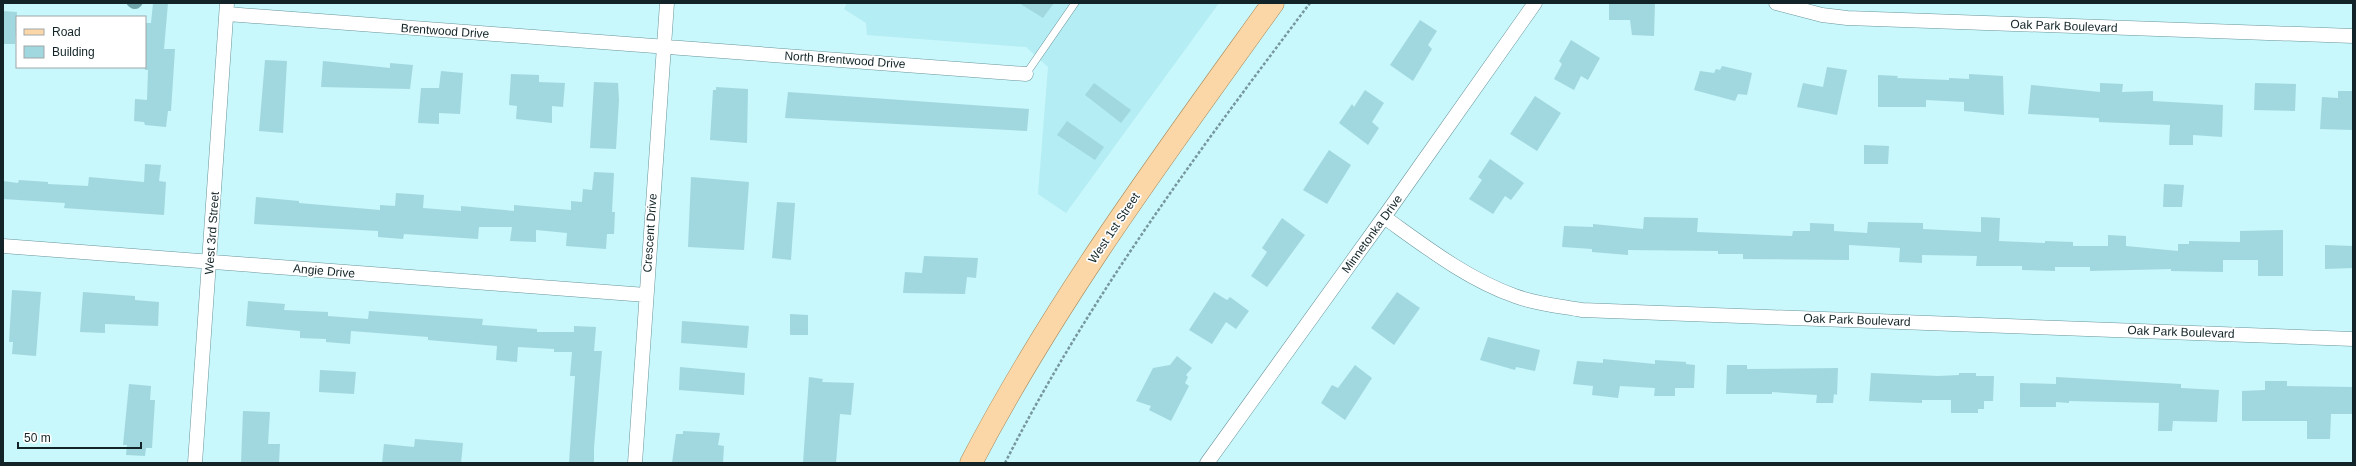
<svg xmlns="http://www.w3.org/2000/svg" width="2356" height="466" font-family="Helvetica,sans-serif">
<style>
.built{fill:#b4edf3}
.water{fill:#72a8ae}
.building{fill:#a1d8df}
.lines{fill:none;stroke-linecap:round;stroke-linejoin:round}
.lane-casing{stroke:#69959b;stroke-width:8}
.street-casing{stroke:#69959b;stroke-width:15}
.primary-casing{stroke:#a88755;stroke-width:23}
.path{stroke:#76989c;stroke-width:2.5;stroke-dasharray:3 2;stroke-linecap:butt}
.lane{stroke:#fff;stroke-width:7}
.street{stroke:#fff;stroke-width:14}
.primary{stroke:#fbd7a8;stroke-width:22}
.labels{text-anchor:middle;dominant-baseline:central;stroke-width:3.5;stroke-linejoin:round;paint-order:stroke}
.street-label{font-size:12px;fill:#122427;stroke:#fff}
</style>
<rect width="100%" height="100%" fill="#c8f7fc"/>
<!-- built -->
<path class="built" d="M847,3h372l-153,210 -28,-19 10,-127 -22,-20 -159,-12 -1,-12 -22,-14z"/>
<!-- water -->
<path class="water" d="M126,3h17c-4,8 -12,8 -17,0z"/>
<!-- building -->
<path class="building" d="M153,3h15l-4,46h11l-4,62h-3l-2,16 -21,-2 -1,-3 -10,-1 1,-22 12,1 1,-30h-3v-47h6z
M1019,3h35l-11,15z
M1609,3h46l-1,33 -22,-1 -2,-15h-21z
M3,11l14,1 -2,32h-12z
M1420,20l17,11 -9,14 4,4 -19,32 -23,-16z
M1571,40l29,18 -12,22 -7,-4 -7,14 -20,-11 8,-15 -3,-3z
M265,60l22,1 -4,72 -24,-2z
M323,61l67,7v-5l23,2 -3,24 -89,-2z
M1722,66l30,7 -5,22 -9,-1 -3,7 -41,-11 6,-19 14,2 2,-4 4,1z
M1827,67l20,3 -10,45 -40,-8 6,-24 20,4z
M441,71l22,2 -3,41 -21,-1v11l-21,-1 3,-35h18z
M511,74l28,1v7l26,1 -2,24 -11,-1v17l-36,-4 1,-13 -8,-1z
M1969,74l34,2 1,39 -40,-4v-9l-38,-2v7h-48v-32l20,1 -1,2 52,2v-2l20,1z
M594,82l24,1 1,17 -3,49 -26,-1z
M1094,83l37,27 -10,13 -36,-28z
M2100,83l23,1 -1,8 31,-1v10l70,4 -1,32 -29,-2v10h-24l1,-20 -71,-3v-4l-71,-4 3,-29 69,7z
M2255,83l41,1 -1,27 -41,-1z
M716,87l32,2 -1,54 -37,-3 3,-50h3z
M1365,90l19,13 -12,19 7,6 -11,17 -29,-22 13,-19 2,3z
M2338,91h15v39l-33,-1 2,-32 16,1z
M788,92l241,17 -2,22 -242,-13z
M1535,96l26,17 -24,38 -27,-17z
M1067,121l37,26 -9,13 -38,-25z
M1864,145l25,1 -1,18h-24z
M1329,150l22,15 -24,39 -24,-14z
M1490,159l34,24 -13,17 -6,-4 -12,18 -24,-15 13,-19 -4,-3z
M145,164l16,1 -2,16 7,1 -2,33 -100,-7 1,-5 -62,-4v-18l15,2 1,-3 29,2v2l40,2 1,-9 55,5z
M594,172l20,1 -2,39h3l-1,22h-7l-1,15 -40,-3 1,-13 -31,-3v12l-26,-1 2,-14h-33l-1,12 -74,-5 -1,5 -25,-2v-6l-124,-7 2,-27 43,4v2l81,7v-5l15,1 1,-13 28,2 -1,13 38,3v-5l53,5v-6l57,5v-9l11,1 1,-13 9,1z
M691,177l58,5 -5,68 -56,-3z
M2164,184l20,1 -2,22h-19z
M777,202l18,1 -4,57 -19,-2z
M1644,217l54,1 -1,14 95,4 1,-5h17v-8l24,1v7l33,2 1,-11 55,1v6l58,3v-15l19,1 -1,23 46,2v-2l28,1v4h35v-11l18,1v10l52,5v-7h11v-3l51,1v-11l43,-1v46h-25v-16h-35v12l-52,-1v-2l-81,2v-4h-35v4l-33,-1v-4h-46l1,-10 -55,-1v8l-23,-1 1,-14 -51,-3v15l-106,-1v-5h-25v-3l-90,-1v5l-36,-3v-3l-30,-2 2,-21 29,1v-3l50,5z
M1282,218l23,17 -38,52 -16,-11 16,-24 -5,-4z
M2325,245l28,1v22l-28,1z
M924,256l54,2 -2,20 -9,-1 -2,17 -62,-1 2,-21 17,1z
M12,290l29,2 -5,64 -24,-2 1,-12h-4z
M83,292l52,4v4l24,2 -1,24 -53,-2v9l-25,-1z
M1214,292l13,8 3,-3 19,14 -13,18 -10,-7 -14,22 -23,-14z
M1397,292l23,16 -26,37 -23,-17z
M248,301l37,3 -1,6 44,2v4l40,3 1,-8 114,8 -1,6 55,4v3h37v-6l22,1 -2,24h8l-8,97v15h-25l6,-87h-5l2,-24h-18v-3l-36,-2 -1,15 -21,-2 1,-14 -69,-6v-3l-77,-6 -1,13 -24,-2v-3l-26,-1v-7l-54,-5z
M790,314l18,1v20h-18z
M682,321l67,5 -2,22 -66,-5z
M1488,337l52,13 -5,21 -19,-4 -1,3 -35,-10z
M1177,356l15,12 -6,7 2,2 -3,6 4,3 -18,35 -22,-11 2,-4 -15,-5 17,-33 17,-3z
M1603,359l52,5v-4l31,2v2l9,1 -1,23h-19v8h-21l1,-8 -35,-2 -2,12 -26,-3 1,-9 -20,-2 4,-23 26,2z
M1355,365l17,13 -27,42 -24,-17 11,-18 6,3z
M1727,365h20v4l91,-1 -1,27 -3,-1 -1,9h-17l1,-8 -45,-3v2h-46z
M680,367l65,6 -1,22 -65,-5z
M320,370l36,2 -2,22 -35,-2z
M1871,373l67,3 21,-1v-2h17v3h18l-1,25h-9v8h-6v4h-27v-13h-29v3l-53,-2z
M809,377l14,2 -1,3 32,1 -3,32 -11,-1 -4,49h-33z
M2056,377l125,7v4l38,2 -2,32 -44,-1 -1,10h-14l1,-28 -90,-2v2l-13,-1v5h-36v-24l36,1z
M2265,381h22v5l66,1v27h-22l-1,25h-23v-18h-65v-30l23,-1z
M129,384l22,2 -1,14h5l-3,48h-6l-1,8 -19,-1 1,-10h-4z
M243,411l27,1 -2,32h12l-1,19h-38z
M683,431l37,2 -2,12 6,1 -1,17h-51l4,-29h7z
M415,439l48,4 -2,20h-79l2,-19 30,3z"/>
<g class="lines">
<!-- lane casing -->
<g class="lane-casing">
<path id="lane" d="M1026,74l49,-71"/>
</g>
<!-- street casing -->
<g class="street-casing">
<path id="street" d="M1776,3l46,12 25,3 506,18
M227,14l799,60
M1384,217c42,30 83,62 131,79 21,8 45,10 67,14l771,29
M3,246l643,49
M195,463l32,-460
M635,463l32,-460
M1207,463l177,-246 151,-214"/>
</g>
<!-- primary casing -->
<g class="primary-casing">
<path id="primary" d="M971,463c85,-163 195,-311 302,-460"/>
</g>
<!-- path -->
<path class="path" d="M1005,463c83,-164 194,-313 305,-460"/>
<!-- lane -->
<use href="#lane" class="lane"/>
<!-- street -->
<use href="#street" class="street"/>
<!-- primary -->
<use href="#primary" class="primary"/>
</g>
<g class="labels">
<!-- street labels -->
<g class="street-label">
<text transform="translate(2064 26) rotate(2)">Oak Park Boulevard</text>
<text transform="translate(445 31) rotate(4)">Brentwood Drive</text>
<text transform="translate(845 60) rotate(4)">North Brentwood Drive</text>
<text transform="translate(1114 228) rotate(-56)">West 1st Street</text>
<text transform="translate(212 233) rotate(-86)">West 3rd Street</text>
<text transform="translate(650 233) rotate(-86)">Crescent Drive</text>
<text transform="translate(1372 234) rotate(-54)">Minnetonka Drive</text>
<text transform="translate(324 271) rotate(5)">Angie Drive</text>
<text transform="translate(1857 320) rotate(2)">Oak Park Boulevard</text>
<text transform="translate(2181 332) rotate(2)">Oak Park Boulevard</text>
</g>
</g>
<!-- border -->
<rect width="2356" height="466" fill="none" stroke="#122427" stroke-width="8"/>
<!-- legend -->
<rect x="16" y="16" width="130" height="52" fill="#ffffff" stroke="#a0a7a9"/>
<rect x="24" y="29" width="20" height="6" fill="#fbd7a8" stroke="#a0a7a9"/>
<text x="52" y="36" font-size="12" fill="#122427">Road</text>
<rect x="24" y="46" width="20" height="12" fill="#a1d8df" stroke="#a0a7a9"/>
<text x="52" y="56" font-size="12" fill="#122427">Building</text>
<!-- scale -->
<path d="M18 442v6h123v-6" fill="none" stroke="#122427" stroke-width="2"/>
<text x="24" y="442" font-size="12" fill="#122427" stroke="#ffffff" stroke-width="3" paint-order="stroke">50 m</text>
</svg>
